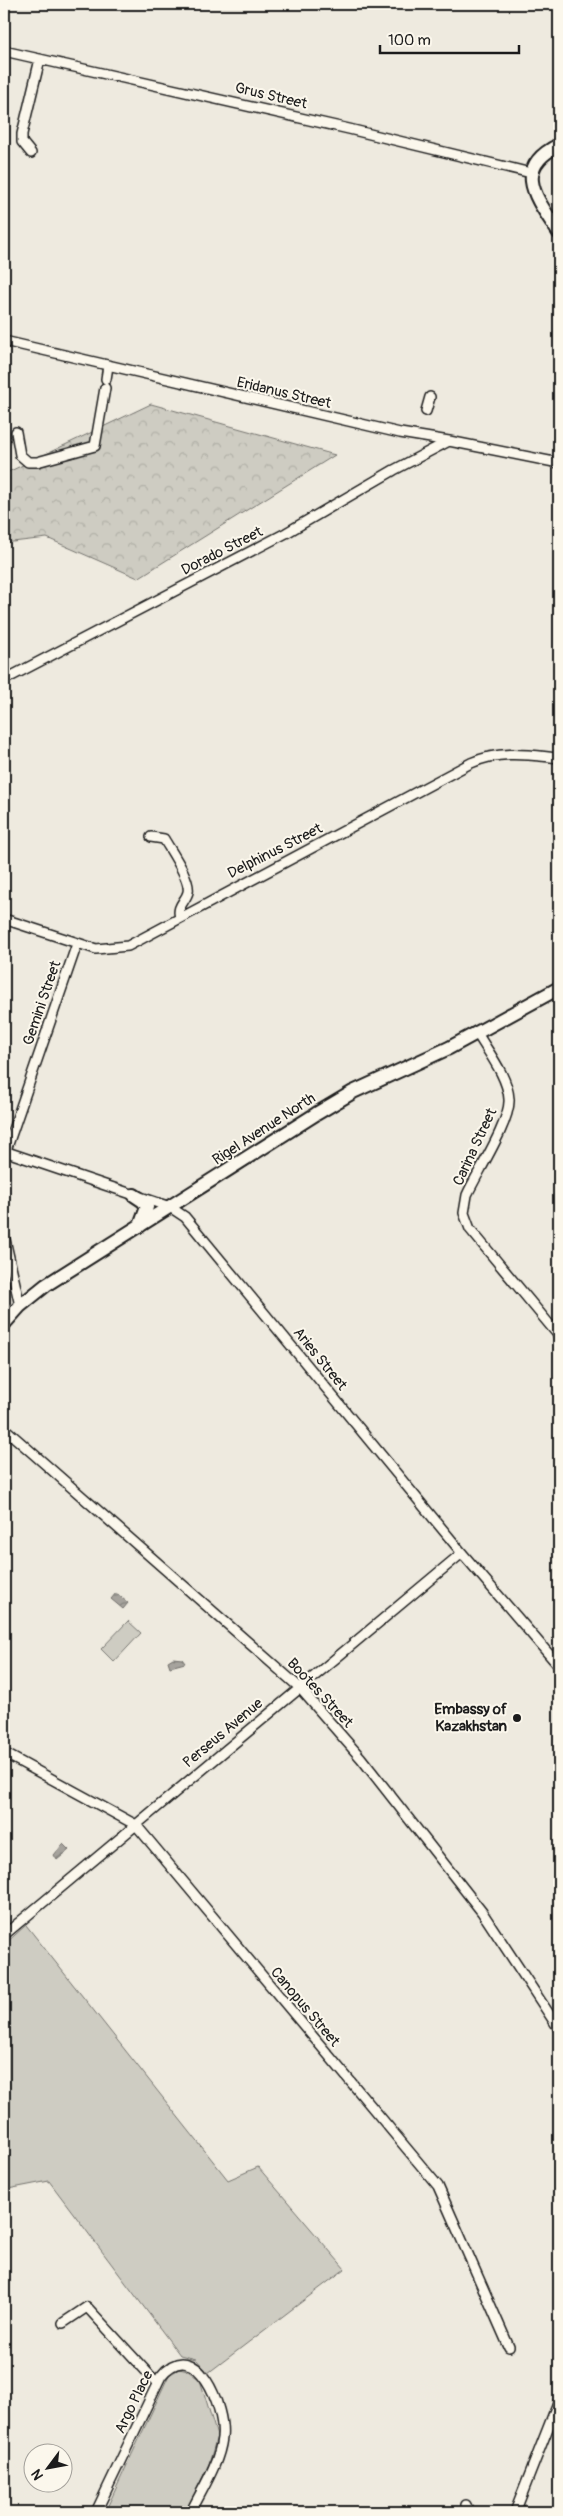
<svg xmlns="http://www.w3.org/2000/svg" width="563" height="2516" font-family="Pangolin,sans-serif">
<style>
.green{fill:#ceccc2;stroke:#75746f}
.park{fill:url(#park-crowns);stroke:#75746f}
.water{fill:url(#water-waves);stroke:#6f6d69}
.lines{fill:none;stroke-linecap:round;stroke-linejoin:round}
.minor-casing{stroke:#1c1c1c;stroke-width:12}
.secondary-casing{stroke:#1c1c1c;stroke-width:16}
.minor{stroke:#fbf7ec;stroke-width:9}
.secondary{stroke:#fbf7ec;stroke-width:12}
.poi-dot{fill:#1c1c1c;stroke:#fbf7ec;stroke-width:2}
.labels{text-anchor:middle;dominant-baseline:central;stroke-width:4;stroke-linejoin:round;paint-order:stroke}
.street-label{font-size:15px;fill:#1c1c1c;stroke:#fbf7ec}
.poi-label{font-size:15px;font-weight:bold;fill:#1c1c1c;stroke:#fbf7ec;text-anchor:end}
</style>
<defs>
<pattern id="park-crowns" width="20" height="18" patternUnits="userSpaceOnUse" patternTransform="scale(1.25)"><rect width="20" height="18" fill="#ceccc2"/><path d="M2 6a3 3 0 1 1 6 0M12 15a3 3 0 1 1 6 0" fill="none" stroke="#b0afa6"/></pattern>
<pattern id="water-waves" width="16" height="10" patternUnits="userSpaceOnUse" patternTransform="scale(1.25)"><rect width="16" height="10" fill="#a6a39d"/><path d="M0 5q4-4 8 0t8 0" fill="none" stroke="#86847f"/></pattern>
</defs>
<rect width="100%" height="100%" fill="#eeeadf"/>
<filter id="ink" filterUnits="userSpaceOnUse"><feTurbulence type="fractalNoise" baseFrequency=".02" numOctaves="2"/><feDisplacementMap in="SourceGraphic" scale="10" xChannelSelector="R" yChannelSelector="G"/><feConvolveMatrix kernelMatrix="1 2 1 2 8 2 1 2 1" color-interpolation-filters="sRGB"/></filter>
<g filter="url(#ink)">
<!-- green -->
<path class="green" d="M128,1621l13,12 -27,29 -13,-13z
M26,1925l202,255 30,-13 87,102 -137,104 -12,-14 -16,-4 -131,-174 -41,8 -4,-5v-239z
M179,2369l9,2 12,9 17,56 -8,28 -23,48h-81l64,-137z"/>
<!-- park -->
<path class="park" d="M151,404l184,51 -197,123 -91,-40 -43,5v-69z"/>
<!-- water -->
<path class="water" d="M116,1593l12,10 -5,6 -12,-10z
M173,1658l9,1 3,4 -15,4 -2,-6z
M63,1844l6,6 -12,10 -3,-5z"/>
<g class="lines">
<!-- minor casing -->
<g class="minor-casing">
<path id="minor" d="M4,51l345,78 182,44
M31,153l-9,-11v-8l18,-75
M4,341l396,92 49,8 110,22
M106,379l2,-13
M426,411l4,-14
M16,432l4,23 8,7h9l58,-16 10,-58
M4,680l282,-147 108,-63 55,-29
M151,837l13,2c6,11 27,40 24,53 -2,9 -12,14 -8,25
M4,919l92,30 32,-3 343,-183c30,-13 57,-8 88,-5
M477,1033c11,19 31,44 32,66 2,22 -32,74 -42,96l-3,18 6,16 89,107
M4,1151l166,56 15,10 277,336 97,113
M4,1156l73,-212
M4,1235l16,71
M4,1428l295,259 62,71 121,154 77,117
M4,1753l132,72 302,361 71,161
M4,1935l458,-382
M63,2323l24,-16 70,76
M466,2505l3,7
M96,2512l65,-136c35,-43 65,33 61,62 -3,26 -20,51 -31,74
M515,2512l44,-112"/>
</g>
<!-- secondary casing -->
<g class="secondary-casing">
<path id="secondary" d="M559,145c-49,24 -21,55 0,88
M134,1195l9,6 4,6 -7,19
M4,1324l16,-18 26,-21 270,-171 37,-22 96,-44 110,-60"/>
</g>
<!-- minor -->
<use href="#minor" class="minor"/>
<!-- secondary -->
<use href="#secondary" class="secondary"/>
</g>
</g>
<!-- markers -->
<circle class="poi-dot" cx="517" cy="1718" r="5"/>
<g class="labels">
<!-- street labels -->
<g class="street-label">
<text transform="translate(271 96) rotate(13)">Grus Street</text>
<text transform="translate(284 393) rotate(13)">Eridanus Street</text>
<text transform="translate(222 551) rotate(-27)">Dorado Street</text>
<text transform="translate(275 851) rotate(-27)">Delphinus Street</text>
<text transform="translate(42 1003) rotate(-71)">Gemini Street</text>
<text transform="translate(264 1129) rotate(-33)">Rigel Avenue North</text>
<text transform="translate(475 1147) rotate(-65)">Carina Street</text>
<text transform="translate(320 1359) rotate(51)">Aries Street</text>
<text transform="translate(320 1693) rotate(47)">Bootes Street</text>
<text transform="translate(223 1733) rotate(-40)">Perseus Avenue</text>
<text transform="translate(305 2007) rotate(50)">Canopus Street</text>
<text transform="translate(134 2402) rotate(-64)">Argo Place</text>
</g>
<!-- poi labels -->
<g class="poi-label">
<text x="507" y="1709">Embassy of<tspan x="507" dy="17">Kazakhstan</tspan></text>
</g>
</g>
<!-- margin -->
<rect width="563" height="2516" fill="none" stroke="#fbf7ec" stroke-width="20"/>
<rect x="10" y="10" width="543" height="2496" fill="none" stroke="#1c1c1c" stroke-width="2" filter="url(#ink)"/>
<!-- north arrow -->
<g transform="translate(48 2468) rotate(238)"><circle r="24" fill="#fbf7ec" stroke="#a29f99"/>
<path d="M0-4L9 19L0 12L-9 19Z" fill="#1c1c1c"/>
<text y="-8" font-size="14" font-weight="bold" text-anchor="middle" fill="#1c1c1c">N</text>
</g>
<!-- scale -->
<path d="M380 45v8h139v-8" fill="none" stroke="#1c1c1c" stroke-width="2.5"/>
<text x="388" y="45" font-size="15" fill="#1c1c1c" stroke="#fbf7ec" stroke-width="4" paint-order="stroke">100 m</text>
</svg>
